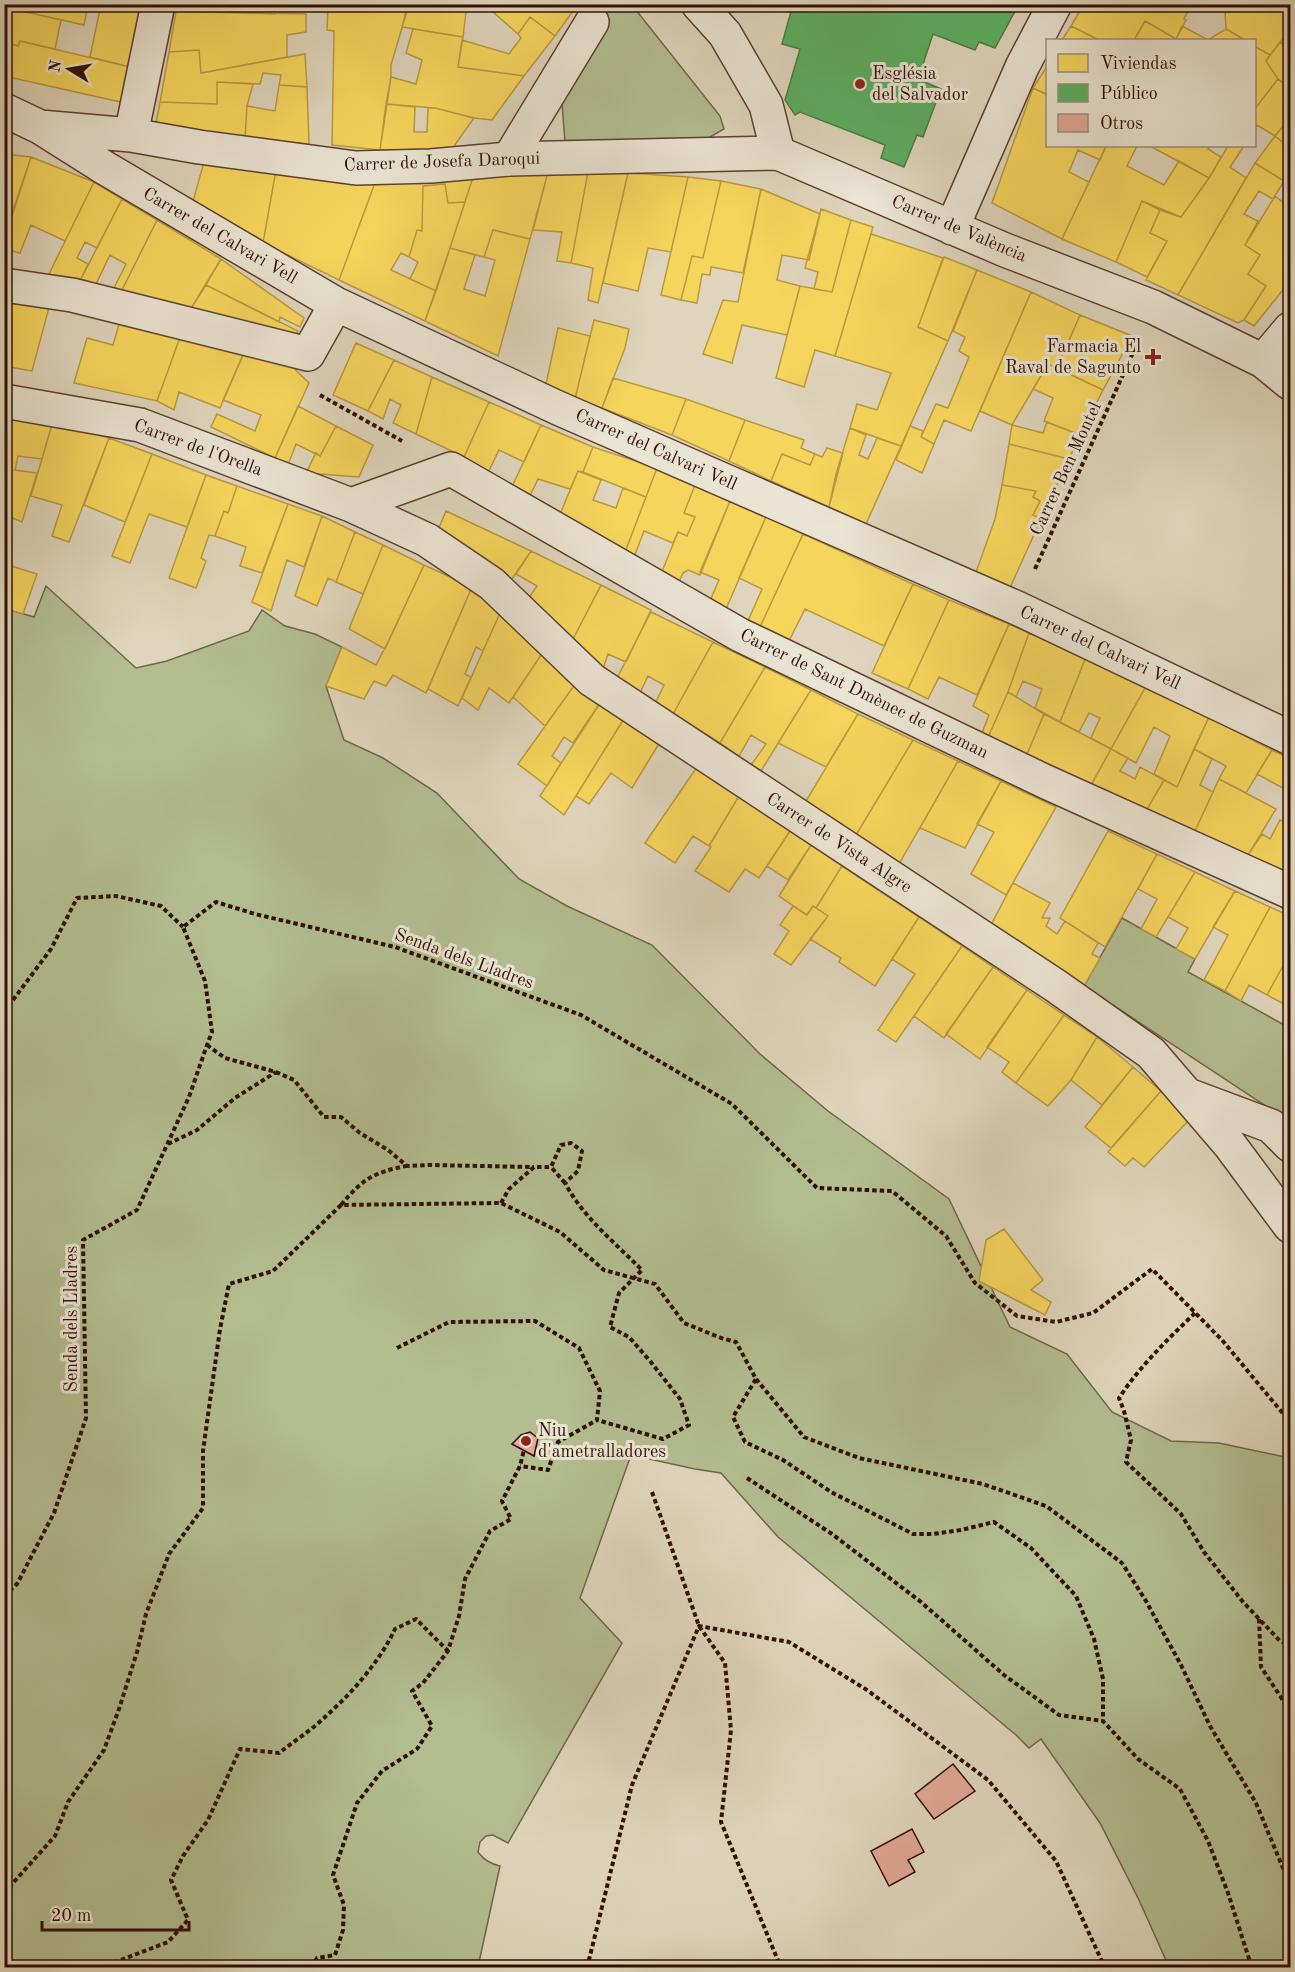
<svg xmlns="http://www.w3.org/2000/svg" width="1295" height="1972" font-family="'Old Standard TT',serif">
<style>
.green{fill:#b2bd90;stroke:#706649;stroke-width:1.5}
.homes{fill:#f6d55c;stroke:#ba9a41;stroke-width:1.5}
.public{fill:#5aae61;stroke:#4d7e44;stroke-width:1.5}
.building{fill:#e2a795;stroke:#2f0f02;stroke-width:1.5}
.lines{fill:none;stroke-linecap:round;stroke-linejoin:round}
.pedestrian-casing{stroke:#5b4030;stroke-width:36}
.minor-casing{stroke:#5b4030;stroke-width:36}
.path{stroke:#2f0f02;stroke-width:4;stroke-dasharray:4.5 3;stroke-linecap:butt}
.pedestrian{stroke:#eae4d3;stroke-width:33}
.minor{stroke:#eae4d3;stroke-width:33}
.poi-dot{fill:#8f2418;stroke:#eae4d3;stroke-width:2}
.labels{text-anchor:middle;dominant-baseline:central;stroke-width:6;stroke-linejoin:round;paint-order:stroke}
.poi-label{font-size:18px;fill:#2f0f02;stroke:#eae4d3;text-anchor:start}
.street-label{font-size:18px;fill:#2f0f02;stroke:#eae4d3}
</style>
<rect width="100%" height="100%" fill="#dfd5bc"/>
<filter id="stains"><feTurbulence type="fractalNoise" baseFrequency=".00333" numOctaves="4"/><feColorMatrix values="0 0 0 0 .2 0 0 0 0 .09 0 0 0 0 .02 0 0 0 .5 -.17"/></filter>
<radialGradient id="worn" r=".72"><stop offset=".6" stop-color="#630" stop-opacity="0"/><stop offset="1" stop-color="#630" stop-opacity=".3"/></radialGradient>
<!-- green -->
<path class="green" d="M607,5h25l88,111 4,13 -19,11 -140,2 -5,-65z
M46,586l90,82 31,-7 82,-30 13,-21 23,16 30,8 27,13 -16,39 18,54 39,18 54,35 82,86 48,27 85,39 108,109 68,57 121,88 61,128 57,27 45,58 59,29 48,2 71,15v509h-121l-30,-67 -39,-77 -59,-84 -12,9 -13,-13 -238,-198 -57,-64 -26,-4 -64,-14 -51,143 42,45 -114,200 -15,-8 -7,1 -6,6 -2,10c6,8 12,12 22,14l-22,101h-473l-1,-1359 30,9z
M1122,918l73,41 -7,13 102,56v94l-206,-136z"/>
<!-- homes -->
<path class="homes" d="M4,4h84l-4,21 -80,-18z
M101,4h40l-11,63 -40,-10z
M177,4h99l-1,10 -99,-3z
M328,4h81l-18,61v12l-11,73 -48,-5 2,-114 -7,-1z
M408,4h59l-4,33 -61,-10z
M484,4h94l-23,32 -25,-19 -12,17z
M1084,4h111l-4,1 -7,14 2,1 -10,19 -31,-18 -11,19h-35l-28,-14z
M1214,4h76v26l-20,25 -16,-9v-6h-9l-19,-11 -1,-18z
M4,7l57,13 -6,29 -35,-8 -2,5 -14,-4z
M176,11l130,3v18l-19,3v22l-86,16 -2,-23 -30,2z
M530,17l25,19 -31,40 -66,-9 4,-27 47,14 12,-16 -3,-4z
M1145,21l31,18 6,-13 26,14 18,-11 19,11h-111z
M1071,26l28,14h-37z
M413,29l50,8 -5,30 66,9 -32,44 -18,-2 -39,-10 -49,-4 5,-27 25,7 6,-24 -16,-7z
M20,41l110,26 -5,36 -121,-27v-34l14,4z
M1280,42l10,8v38l-12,-9 -12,-18z
M1254,46l16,9 -4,6 12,18 -24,31z
M199,50l2,23 104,-19 2,33 -28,-2 2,-10 -18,-2 -3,11 -43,-2v22l-57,-2 9,-50z
M1048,65v30l-15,-7z
M1278,79l12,9v30l-15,18 -18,-11 -3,3v-18z
M217,82l36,2 -6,22 -2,32 -90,-10 5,-26 57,2z
M279,85l28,2 2,57 -64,-6 2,-32 28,5z
M1033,88l15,7v51h58l-6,14 -22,-10 -9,22 20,10 -27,57 -70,-36z
M386,104l29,3 -1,25h13l1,-24h7l39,10 -22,31 -72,1z
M1290,118v30l-15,-12z
M1275,136l15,12v22l-6,11 -29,-18z
M1106,146h31l-10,20 37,19 15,-24 30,17 -28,39 -39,-16 -26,61 -54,-23z
M1150,146h60l-2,3 13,8 -12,21z
M1228,146h16l-14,21 16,11 -68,117 -32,-15 21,-39 -17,-8 10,-23 21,7 28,-39z
M4,154l27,3 -19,56h-8z
M31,157l63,25 -29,59 -34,-16 -11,28 -16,-4v-8z
M204,162l72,8 -13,73 -71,-38z
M1255,163l29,18 -11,18 -14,-8 -15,23 14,7 -13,24 15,10 -12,19 18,12 -22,34 -6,3 -60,-28z
M276,170l100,10 -37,100 -76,-37z
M548,172l-18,67 -37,-9 -9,27 -34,-9 24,-74z
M548,172h40l-17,91 -14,-2 5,-29 -29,-2z
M588,172l40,1 -30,130 -10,-3 5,-32 -22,-5z
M628,173l60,4 -17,75 -23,-4 -10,43 -35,-8z
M474,174l-9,28 -17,1 -3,-19 -22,2 -1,45 -5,-1 -8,27 -8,-4 -10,17 45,21 -11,30 -86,-41 37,-100z
M688,177l33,4 -18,77 -11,-2 -11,44 -20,-5z
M721,181l40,8 -18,84 -32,-6 -1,8 -8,-1 -5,29 -16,-3 11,-44 11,2z
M94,182l28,17 -25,49 -12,-6 -8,16 11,6 -7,15 -33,-3z
M445,184l3,19 17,-1 -29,89 -26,-12 8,-17 -9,-5 8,-27 5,1 1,-45z
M761,189l59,25 -11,46 -27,-5 -5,25 23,6 -13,49 -45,-10 -10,38 -29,-9 20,-54 15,2z
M1275,196l14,11 1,-2v76l-36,45 -10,-6 22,-34 -18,-12 12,-19 -15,-10z
M122,199l35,21 -35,70 -8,-2 12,-24 -16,-9 -14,29 -15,-5z
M1142,201l18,9 -10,23 17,8 -20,36 -31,-15z
M821,209l30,11 -19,72 -18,-3 4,-17 -13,-4z
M157,220l64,39 -31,51 -68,-20z
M851,220l22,7 -38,129 -20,-6 -11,37 -28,-9 24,-92 32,6z
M493,230l37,9 -32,117 -73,-35 25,-73 25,7 -11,34 21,7 10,-36 -11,-3z
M871,234l72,24 -25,69 30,14 -47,105 -51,-18 7,-24 20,6 14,-37 -56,-17z
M944,257l33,13 -29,71 -30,-14z
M221,259l83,59 -4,9 -20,-10 -1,5 -73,-37z
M977,270l54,22 -60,139 -27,-11 -10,24 -13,-7 15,-33 12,4 21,-51 -10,-6 6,-14 -12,-6z
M206,285l92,46 -4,8 -104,-29z
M1031,292l49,23 -23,53 -9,-4 -36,61 -32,-14z
M4,295l47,5 -19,71 -28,-5z
M122,314l61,15 -26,72 -83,-18 13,-45 26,7z
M1080,315l52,21 -29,54 -46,-22z
M594,320l35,9 -4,19 -23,60 -27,-9z
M558,328l32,8 -15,63 -30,-10z
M183,329l64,17 -27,62 -41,-16 -5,18 -17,-9z
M356,343l38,17 -26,51 -35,-16z
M247,346l33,9 29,28 -34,75 -64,-31 6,-13 38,17 6,-16 -38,-15z
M394,360l38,17 -16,57 -23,-11 8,-18 -11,-6 -7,20 -15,-8z
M1048,364l55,26 -23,45 -36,-14 9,-23 -20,-9z
M432,377l57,25 -25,55 -48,-23z
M613,378l73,21 -14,36 -70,-27z
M686,399l59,21 -16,41 -57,-26z
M489,402l52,23 -17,37 -25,-12 -14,29 -25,-13z
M298,406l38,20 -16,30 -24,-12 -8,21 -13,-7z
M4,415l9,1 -9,21z
M13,416l40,5 -11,38 -24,-3 -3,14 22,3 -15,49 -12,-5 -6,16v-96z
M745,420l59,20 -3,8 14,6 -5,11 -28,-11 -11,27 -42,-20z
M53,421l56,17 -40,104 -17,-6 10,-31 -31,-9z
M1047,422l33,13 -11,24 -60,-15 3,-19 31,8z
M541,425l52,22 -10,25 -5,-1 -8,18 -32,-10 -11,23 -18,-9z
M336,426l37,19 -14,32 -53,-4 10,-20 4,3z
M910,426l13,5 -2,6 13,7 -12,29 -26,-13z
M850,428l16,7 -7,20 9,4 9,-21 24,8 -35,78 -37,-17 7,-33z
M109,438l43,16 -27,68 -41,-17z
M1009,444l60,15 -28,60 -8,-4 7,-14 -7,-4 3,-6 -34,-6z
M593,447l64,21 -11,29 -63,-25z
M827,448l16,5 -14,54 -58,-26 11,-27 28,11 5,-11 7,3z
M152,454l54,21 -19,52 -38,-13 -19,49 -18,-7z
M657,468l38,17 -11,28 11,4 -8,19 -9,-4 -5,11 -29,-12 -11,29 -9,-5z
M578,471l23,9 -8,20 23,8 7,-20 23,9 -22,58 -66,-36z
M206,475l31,11 -9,27 -4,-2 -9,25 -6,-1 -8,23 5,3 -10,27 -27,-10z
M695,485l35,16 -30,74 -12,-5 -5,3 -5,11 -17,-10 17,-42 9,4 8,-19 -11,-4z
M1002,485l34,6 -3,6 7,4 -7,14 8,4 -32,71 -34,-15 20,-56z
M237,486l51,18 -26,69 -22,-7 6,-19 -31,-11 9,-25 4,2z
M730,501l36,16 -40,92 -16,-8 9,-21 -19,-8z
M288,504l34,12 -18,51 -17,-7 -16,51 -19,-9z
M446,511l85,40 -21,31 -25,-24 -49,-23z
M322,516l33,16 -19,50 -8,-4 -11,28 -22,-10z
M766,517l37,17 -43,93 -12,-6 14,-32 -23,-11z
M355,532l28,13 -20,49 -27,-12z
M803,534l110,50 -29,62 -79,-37 -17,34 -28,-16z
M383,545l41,20 -39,84 -36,-20z
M531,551l70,34 -29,56 -44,-42 9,-13 -21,-12z
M8,565l29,9 -14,40 -19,-6v-32z
M424,565l48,22 -46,106 -33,-18 -7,11 -12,-5 -10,18 -38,-13 16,-39 34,18 12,-23z
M913,584l36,16 -41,89 -36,-16z
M601,585l50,25 -25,52 -18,-8 -5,15 -31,-28z
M472,587l28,26 -17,38 -7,-4 -11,27 6,3 -13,29 -30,-17z
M949,600l60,24 -32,71 -38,-18 -11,22 -20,-10z
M651,612l62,30 -40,72 -18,-10 9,-19 -16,-9 -9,19 -24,-13z
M500,613l43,39 -34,51 -20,-15 -11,22 -16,-12z
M1009,624l20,9 -21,59 -22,50 -6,-4 9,-23 -16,-9z
M1029,633l57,24 -26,65 -25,-14 7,-19 -19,-8 -7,16 -8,-5z
M713,642l52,25 -45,76 -47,-29z
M543,652l33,31 -31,43 -32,-29z
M1086,657l60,29 -35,63 -20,-11 9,-20 -11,-5 -10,19 -19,-10z
M765,667l46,23 -50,81 -10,-6 15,-21 -15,-9 -12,21 -19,-13z
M576,683l26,17 -29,43 -9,-6 -12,19 9,7 -14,23 -29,-22z
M1146,686l63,31 -32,70 -23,-13 16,-38 -16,-9 -18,36 -25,-14z
M811,690l47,24 -32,53 -48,-24z
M1008,692l36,22 -19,45 -39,-17z
M602,700l23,17 -61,98 -24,-19z
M858,714l55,26 -57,95 -50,-34z
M1044,714l67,35 -21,38 -65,-28z
M625,717l35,25 -28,46 -21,-15 -22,31 -13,-8z
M1209,717l63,33 -26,43 -27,-14 7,-13 -32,-17z
M913,740l45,21 -59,103 -43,-29z
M1111,749l17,9 -8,13 15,8 5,-12 24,13 -18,31 -56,-24z
M1194,749l18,10 -12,26 13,7 -19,41 -48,-22 18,-31 13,7z
M1272,750l18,9v33l-33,-18z
M958,761l43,20 -36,67 -45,-20z
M697,767l42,29 -30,50 -16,-10 -18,27 -30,-20z
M1219,779l57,30 -28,46 -54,-22z
M1001,781l55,26 -50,88 -35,-21 23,-42 -17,-8z
M739,796l51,35 -31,47 -14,-9 -16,23 -34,-21 16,-24 -2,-1z
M1280,820l10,4v50l-42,-19 14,-21 8,5z
M790,831l21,14 -23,35 -21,-14z
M1108,831l49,23 -52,93 -45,-29z
M811,845l31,21 -26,42 -3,-2 -6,9 -28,-19z
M1157,854l38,18 -39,65 -15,-8 16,-30 -19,-10z
M842,866l77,51 -44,69 -36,-24 2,-4 -31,-19 18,-23 -12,-8z
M1195,872l40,19 -40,68 -19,-10 12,-21 -20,-11z
M1013,883l37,20 -8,15h8l-4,8 11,8 8,-13 33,22 -6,11 8,4 -16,28 -93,-61z
M1235,891l35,16 -45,84 -21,-11 24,-45 -15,-8z
M793,906l14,9 6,-9 15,10 -37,49 -17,-11 15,-23 -9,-6z
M1270,907l20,9v37l-23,42 -18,-10 -8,16 -16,-10z
M919,917l43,29 -66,96 -18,-12 37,-56 -23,-15z
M962,946l31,21 -49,71 -30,-22z
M1290,953v54l-23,-12z
M993,967l34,23 -47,69 -34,-25z
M1027,990l37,25 -48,68 -14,-11 7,-10 -22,-15z
M1064,1015l33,22 -26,43 -23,26 -32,-23z
M1097,1037l36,30 -31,38 -31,-25z
M1133,1067l28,24 -50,57 -26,-21z
M1161,1091l31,26 -48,50 -11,-9 -8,8 -17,-14z
M1004,1229l39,51 -12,10 20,12 -6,13 -66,-34 7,-41z"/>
<!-- public -->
<path class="public" d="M793,4l39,1 187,-1 -24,44 -16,-6 -4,8 -42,-16 -15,45 23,10 -18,48 -6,-2 -13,32 -23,-9 4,-13 -85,-33 -5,3 -10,-15 15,-51 -18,-5z"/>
<!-- building -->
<path class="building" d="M530,1432l8,6 -4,18 -22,-12 9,-9z
M953,1764l22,27 -41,28 -19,-25z
M912,1829l12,23 -16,8 7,12 -26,14 -18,-35z"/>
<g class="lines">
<!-- pedestrian casing -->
<g class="pedestrian-casing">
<path id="pedestrian" d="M509,159l83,-137"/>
</g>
<!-- minor casing -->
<g class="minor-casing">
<path id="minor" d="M698,4l27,30 41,71 12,48
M4,110l36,17 91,8 68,12 157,21 75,-2 78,-7 269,-6 227,97 148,57 110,54 27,22
M40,127l65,41 231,136 222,104 459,200 273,130
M131,135l27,-131
M952,228l70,-161 33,-63
M4,285l68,10 236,59 28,-50
M1263,361l27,-32
M4,401l136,24 211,80 76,35 65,44 100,96 464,306 95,67 79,92 60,81
M351,505l100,-36 289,166 304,146 246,111
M1188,1095l83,31 19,19"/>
</g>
<!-- path -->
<path class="path" d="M320,395l82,46
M1035,569l101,-223
M4,1012l47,-63 26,-51 39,-2 45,10 22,21
M207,1045l18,13 51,14 18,8 30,37h17l19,16 28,17 19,16 22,-1 105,2
M168,1144l29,-14 38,-32 41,-26
M565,1183l-14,-16 10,-22 10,-2 11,8 -4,20 -13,12c18,34 50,60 77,87l-23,23 -9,34 19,10 21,24 30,38 9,26 -26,14 -66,-19
M501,1203l8,-14 25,-22h17
M341,1205c22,-26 31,-32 65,-39
M1195,1313c-28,27 -55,53 -76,85l5,13 7,29 -5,22 55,52 23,38 39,50 37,39 10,4
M397,1348l52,-26 86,-1 44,27 21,43 -3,29 -39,22 -10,28 -28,-4
M756,1379l48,58 55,21 124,26 63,22 76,57 24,38 35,64 29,61 46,77 34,82
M747,1478l85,56 89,68 83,73 55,40 44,6
M652,1492l47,134 26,37 6,67 -10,92 60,146
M4,1596l13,-12 37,-71 32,-95 -3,-178 54,-30 52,-113 18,-52 5,-13 -7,-51 -22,-54 33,-25 39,12 140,33 186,68 151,89 85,84 75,3 54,45 29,47 42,33 39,6 37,-9 59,-44 70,71 68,82
M1259,1619l2,48 29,44
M4,1893l51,-57 13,-34 36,-52 15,-41 18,-57 9,-38 23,-60 34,-46v-57l17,-122 9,-45 44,-13 68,-66 160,-2 59,29 44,38 51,14 29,39 37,15 15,4 20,37 -23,38 12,25 38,18 48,32 82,42h20l28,-4 33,-8 37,26 45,48 18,43 9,40v42l35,38 42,30 28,52 20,52 24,75
M100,1968l68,-26 20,-22 -17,-40 12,-24 25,-36 32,-71 39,4c15,-12 33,-23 47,-37 27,-24 54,-55 69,-87l21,-10 32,32
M311,1968l6,-10 18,-3 8,-25 1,-25 -11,-30 24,-72 25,-32 35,-22 15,-23 -20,-35 11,-8 25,-32 11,-35 6,-37 25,-48 21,-12 -9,-18 18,-35 4,-16
M587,1968l45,-183 67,-159 90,16 78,48 121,90 68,81 49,107"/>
<!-- pedestrian -->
<use href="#pedestrian" class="pedestrian"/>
<!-- minor -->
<use href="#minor" class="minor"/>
</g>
<!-- markers -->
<g class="poi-dot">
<circle cx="860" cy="84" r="6"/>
<path d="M1150 348h6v6h6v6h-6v6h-6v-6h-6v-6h6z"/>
<circle cx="526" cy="1441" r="6"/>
</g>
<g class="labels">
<!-- poi labels -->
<g class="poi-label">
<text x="872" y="74">Església<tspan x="872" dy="21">del Salvador</tspan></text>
<text x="1141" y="347" text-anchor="end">Farmacia El<tspan x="1141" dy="21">Raval de Sagunto</tspan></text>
<text x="538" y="1431">Niu<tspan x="538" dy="21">d'ametralladores</tspan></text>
</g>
<!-- street labels -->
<g class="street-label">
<text transform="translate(442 162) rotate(-2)">Carrer de Josefa Daroqui</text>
<text transform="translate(959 229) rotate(23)">Carrer de València</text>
<text transform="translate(220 236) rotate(30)">Carrer del Calvari Vell</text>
<text transform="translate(198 448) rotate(20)">Carrer de l'Orella</text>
<text transform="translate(656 450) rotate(24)">Carrer del Calvari Vell</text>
<text transform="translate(1066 469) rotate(-65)">Carrer Ben Montel</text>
<text transform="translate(1100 648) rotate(25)">Carrer del Calvari Vell</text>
<text transform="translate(864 694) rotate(26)">Carrer de Sant Dmènec de Guzman</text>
<text transform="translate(839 843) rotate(33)">Carrer de Vista Algre</text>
<text transform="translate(464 959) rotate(20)">Senda dels Lladres</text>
<text transform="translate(72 1319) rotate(-90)">Senda dels Lladres</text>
</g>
</g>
<!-- margin -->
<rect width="1295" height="1972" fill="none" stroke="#dfd5bc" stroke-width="24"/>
<rect x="6" y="6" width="1283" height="1960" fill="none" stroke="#2f0f02" stroke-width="3"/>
<rect x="12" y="12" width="1271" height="1948" fill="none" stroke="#2f0f02" stroke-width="1.5"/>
<!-- legend -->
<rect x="1046" y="39" width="210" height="108" fill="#eae4d3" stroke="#9f8f7f" stroke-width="1.5"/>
<rect x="1058" y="54" width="30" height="18" fill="#f6d55c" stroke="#9f8f7f" stroke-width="1.5"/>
<text x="1100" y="69" font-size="18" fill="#2f0f02">Viviendas</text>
<rect x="1058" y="84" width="30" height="18" fill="#5aae61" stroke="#9f8f7f" stroke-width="1.5"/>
<text x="1100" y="99" font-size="18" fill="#2f0f02">Público</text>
<rect x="1058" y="114" width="30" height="18" fill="#e2a795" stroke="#9f8f7f" stroke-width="1.5"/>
<text x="1100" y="129" font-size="18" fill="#2f0f02">Otros</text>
<!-- north arrow -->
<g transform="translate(69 69) rotate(281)" stroke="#eae4d3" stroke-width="4.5" paint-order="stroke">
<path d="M0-4.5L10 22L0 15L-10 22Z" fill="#2f0f02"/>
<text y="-9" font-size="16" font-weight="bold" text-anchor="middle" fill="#2f0f02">N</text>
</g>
<!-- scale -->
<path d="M42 1921v9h147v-9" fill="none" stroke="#2f0f02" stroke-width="3"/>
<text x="51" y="1921" font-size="18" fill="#2f0f02" stroke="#eae4d3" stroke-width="4.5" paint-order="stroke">20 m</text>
<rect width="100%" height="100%" filter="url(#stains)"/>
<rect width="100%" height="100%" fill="url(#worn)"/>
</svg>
